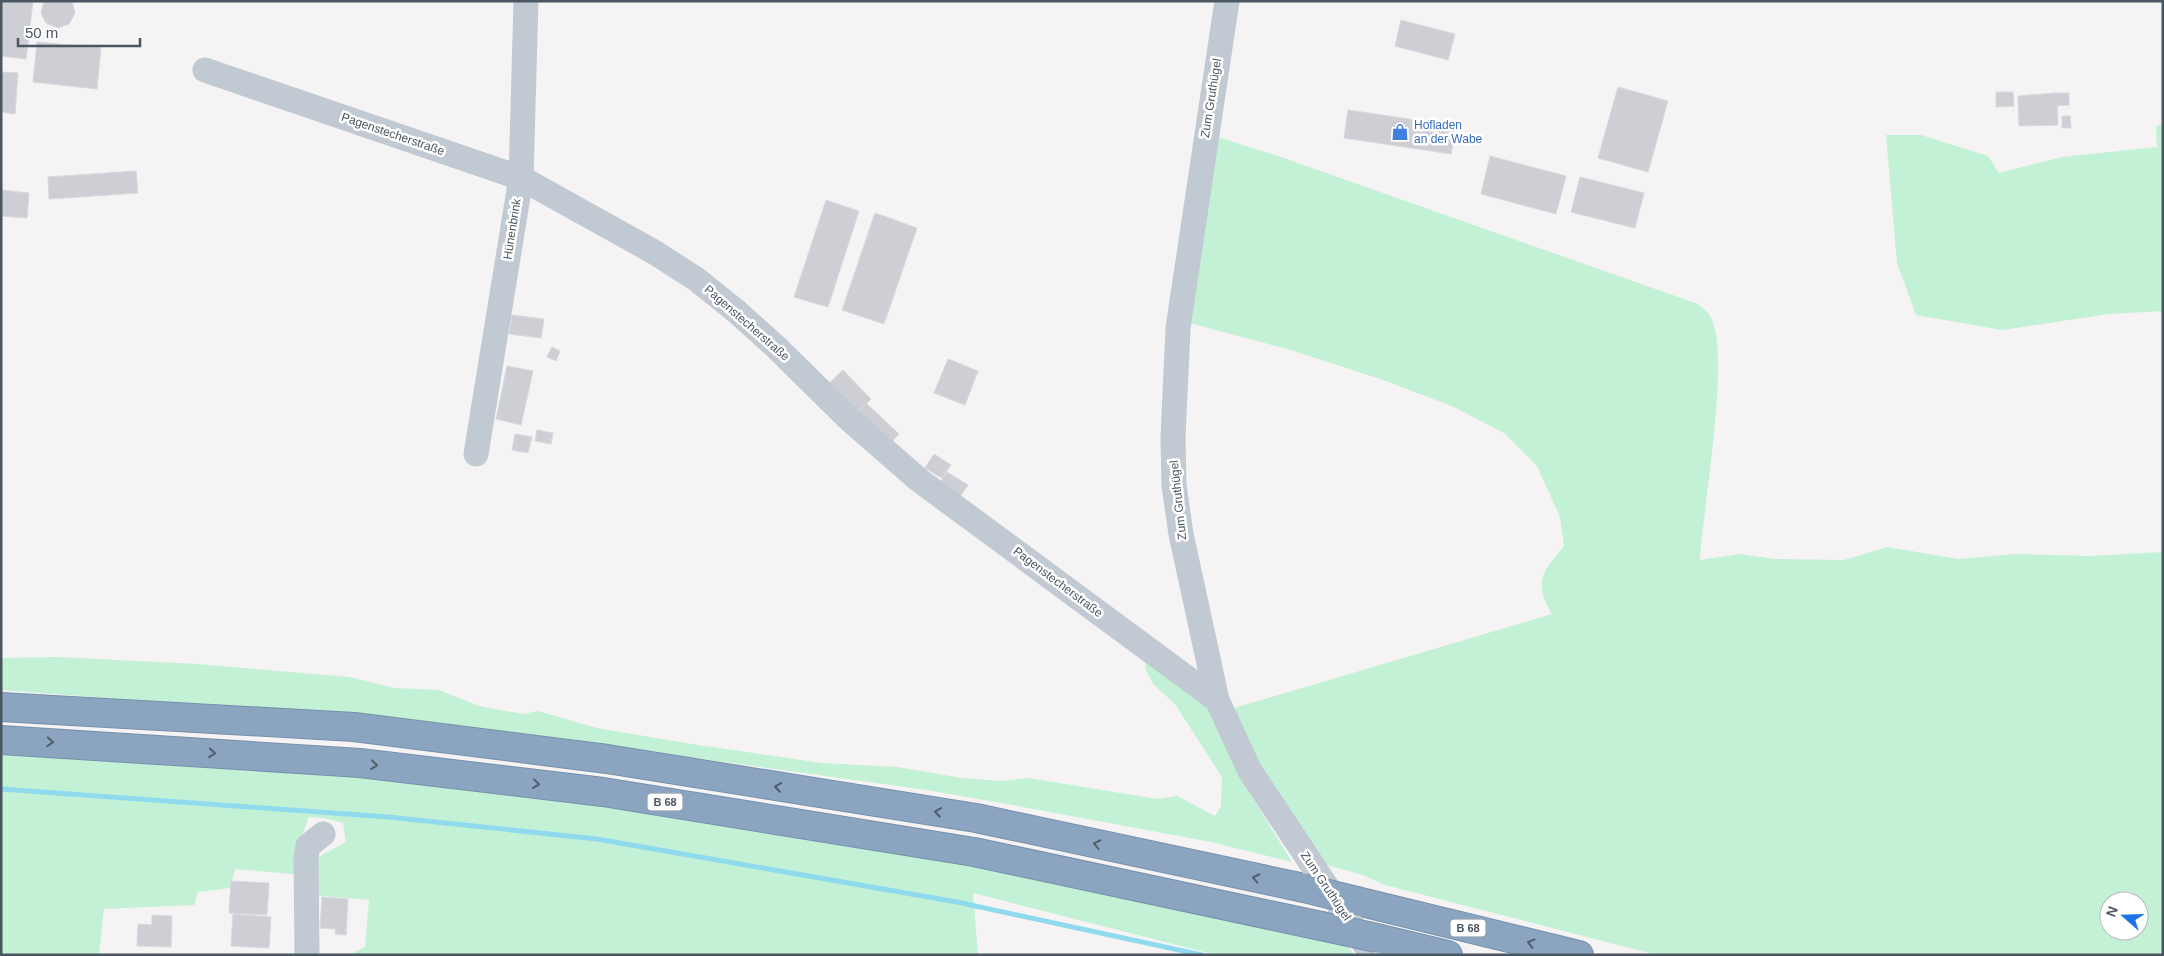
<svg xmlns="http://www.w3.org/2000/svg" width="2164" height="956" font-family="Arial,sans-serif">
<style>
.green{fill:#c3f1d5;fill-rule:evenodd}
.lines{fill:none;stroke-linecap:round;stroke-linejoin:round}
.stream{stroke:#90daee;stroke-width:5}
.building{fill:#cdcfd5;stroke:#d7d9de}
.highway-casing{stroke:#7690ad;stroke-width:30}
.minor{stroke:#c1cad2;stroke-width:25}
.highway{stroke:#8ba5c1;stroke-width:28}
.highway-bridge-casing{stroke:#7690ad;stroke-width:30;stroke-linecap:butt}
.highway-bridge{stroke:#8ba5c1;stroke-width:28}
.oneway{stroke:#505e6b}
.labels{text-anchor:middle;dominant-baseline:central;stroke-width:5;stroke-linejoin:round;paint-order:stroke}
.shield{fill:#fff;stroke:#808990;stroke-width:1}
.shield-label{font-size:11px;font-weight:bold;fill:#4a5661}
.street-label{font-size:12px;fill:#4a5661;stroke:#fff}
.shop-label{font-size:12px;fill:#366cbe;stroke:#fff;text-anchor:start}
</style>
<rect width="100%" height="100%" fill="#f5f3f3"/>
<!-- green -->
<path class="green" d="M2163,123v188l-54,3 -107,16 -86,-15 -19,-52 -11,-128h35l67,21 11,17 63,-16 95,-10 -1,-20z
M1211,135l67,21 420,148c3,3 8,7 11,10 24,34 -7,198 -9,246l40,-6 34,5 70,1 43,-13 72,12 56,-5 74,2 74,-4v403h-506l-272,-70 -22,-10 -47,-13 -25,-40 -60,-113 321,-95c-19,-31 -10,-42 12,-68l-4,-29 -23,-51 -33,-33 -50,-26 -68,-26 -95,-31 -105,-28zM2109,901h30v30h-30z
M57,657l140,7 152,13 46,11 44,2 40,16 44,8 15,-3 59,17 101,17 124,18 75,4 65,11 38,3 29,-3 128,21 20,-3 38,20 6,-10 1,-29 -47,-73 -22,-20 -8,-16 1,-8 42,25 24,29 34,73 46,75 -81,-20 -188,-35 -96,-17 -231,-32 -110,-14 -305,-33 -280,-21v-32z
M1,753l325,20 218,24 426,68 194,37 183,42 7,11h-138l-243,-62 5,62h-629l16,-8 4,-47 -57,-5 5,-37 29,-16 -3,-19 -18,-5 -16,-1 -7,18 3,40 -70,-6 -5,19 -32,4 -4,13 -90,4 -5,46h-98z"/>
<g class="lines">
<!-- stream -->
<path class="stream" d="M1,789l387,28 209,22 360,63 245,53"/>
</g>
<!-- building -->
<path class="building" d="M1,1h32l-7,58 -25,-3z
M72,1l3,12 -6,11 -11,4 -12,-5 -5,-10 3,-12z
M1401,20l54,14 -7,26 -53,-14z
M37,42l64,6 -4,41 -64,-7z
M1,72l17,1 -3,41 -14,-2z
M1618,87l50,14 -20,71 -50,-14z
M1996,92h17l1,14 -18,1z
M2055,93h14v12l-12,1 1,19 -39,1 -1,-30z
M1348,110l108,16 -5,28 -107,-16z
M2062,116h8l1,12h-9z
M1490,156l76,20 -10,38 -75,-20z
M136,171l2,22 -89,6 -1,-22z
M1580,177l64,16 -9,35 -64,-16z
M1,190l28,3 -2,25 -26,-2z
M826,200l33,11 -31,96 -34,-10z
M875,213l42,15 -33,96 -42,-14z
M512,315l32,4 -3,19 -32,-4z
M552,347l8,4 -4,10 -9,-4z
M948,359l30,12 -13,34 -31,-12z
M507,366l26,5 -12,54 -25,-6z
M843,370l28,29 -17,17 -29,-29z
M866,403l33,31 -12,13 -33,-31z
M537,430l16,3 -2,11 -16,-3z
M515,434l17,3 -4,16 -16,-3z
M934,454l17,11 -9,13 -17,-10z
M947,472l21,13 -11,16 -20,-14z
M231,881l38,2 -2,32 -38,-2z
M322,897l26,2 -2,36 -11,-1 1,-5 -16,-1z
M233,914l38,3 -2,31 -38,-2z
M152,915l20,1 -1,31 -34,-1 1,-22 14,1z"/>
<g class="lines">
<!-- highway casing -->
<g class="highway-casing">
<path id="highway" d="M1,707l353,20 253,32 369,59 328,70
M1,740l359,23 243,29 371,60 347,74
M1357,901l222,54
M1377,938l71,17"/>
</g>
<!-- minor -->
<path class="minor" d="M1227,1l-49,327 -5,110 1,47 7,49 36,166 33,71 122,184
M205,70l316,108 133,74 42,27 40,32 40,36 73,72 70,61 298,220
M476,454l45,-276 5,-177
M307,955l-1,-97 2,-12 15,-12"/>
<!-- highway -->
<use href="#highway" class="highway"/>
<!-- highway-bridge casing -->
<g class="highway-bridge-casing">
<path id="highway-bridge" d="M1304,888l53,13
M1321,926l56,12"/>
</g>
<!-- highway-bridge -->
<use href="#highway-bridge" class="highway-bridge"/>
</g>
<!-- one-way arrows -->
<defs><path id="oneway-chevron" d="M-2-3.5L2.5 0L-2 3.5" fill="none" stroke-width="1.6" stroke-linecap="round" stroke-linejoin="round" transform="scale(1.25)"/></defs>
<g class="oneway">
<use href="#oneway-chevron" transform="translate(50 742) rotate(4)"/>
<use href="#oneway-chevron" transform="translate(212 753) rotate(4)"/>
<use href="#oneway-chevron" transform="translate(374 765) rotate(7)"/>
<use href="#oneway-chevron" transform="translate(536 784) rotate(7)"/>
<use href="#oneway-chevron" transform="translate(778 787) rotate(-171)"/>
<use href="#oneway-chevron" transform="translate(938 812) rotate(-171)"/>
<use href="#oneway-chevron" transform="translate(1097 844) rotate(-168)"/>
<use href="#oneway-chevron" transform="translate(1256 878) rotate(-168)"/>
<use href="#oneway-chevron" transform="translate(1531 943) rotate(-166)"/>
</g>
<!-- icons -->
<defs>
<g id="shop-bare" transform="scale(1.35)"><path d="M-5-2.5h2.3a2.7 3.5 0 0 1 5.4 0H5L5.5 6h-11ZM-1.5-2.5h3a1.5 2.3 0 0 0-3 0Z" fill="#3f7fe0" stroke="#fff" stroke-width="2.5" paint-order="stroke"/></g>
</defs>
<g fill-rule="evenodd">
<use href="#shop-bare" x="1400" y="132"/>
</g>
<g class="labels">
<!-- shield labels -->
<g class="shield">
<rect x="647.5" y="793.5" width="35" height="17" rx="4"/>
<rect x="1450.5" y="919.5" width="35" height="17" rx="4"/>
</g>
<g class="shield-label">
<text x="665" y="802">B 68</text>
<text x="1468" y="928">B 68</text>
</g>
<!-- street labels -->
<g class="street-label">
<text transform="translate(1211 98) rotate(-81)">Zum Gruthügel</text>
<text transform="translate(393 134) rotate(19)">Pagenstecherstraße</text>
<text transform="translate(512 229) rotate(-81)">Hünenbrink</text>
<text transform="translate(747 323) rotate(41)">Pagenstecherstraße</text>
<text transform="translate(1178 500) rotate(-96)">Zum Gruthügel</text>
<text transform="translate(1058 582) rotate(37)">Pagenstecherstraße</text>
<text transform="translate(1326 886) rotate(56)">Zum Gruthügel</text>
</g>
<!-- shop labels -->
<g class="shop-label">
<text x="1414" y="125">Hofladen<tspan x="1414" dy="14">an der Wabe</tspan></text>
</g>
</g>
<!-- border -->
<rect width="2164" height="956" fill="none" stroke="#4a5661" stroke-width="5"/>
<!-- north arrow -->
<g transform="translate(2124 916) rotate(290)"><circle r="24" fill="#ffffff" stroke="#b7bbc0"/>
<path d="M0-4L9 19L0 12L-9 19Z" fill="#1a73e8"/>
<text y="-8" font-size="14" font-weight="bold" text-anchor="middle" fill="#4a5661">N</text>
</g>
<!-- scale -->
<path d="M18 38v8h122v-8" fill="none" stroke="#4a5661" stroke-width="2.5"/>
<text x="25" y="38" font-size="15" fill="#4a5661" stroke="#ffffff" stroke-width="4" paint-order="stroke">50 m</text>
</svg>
